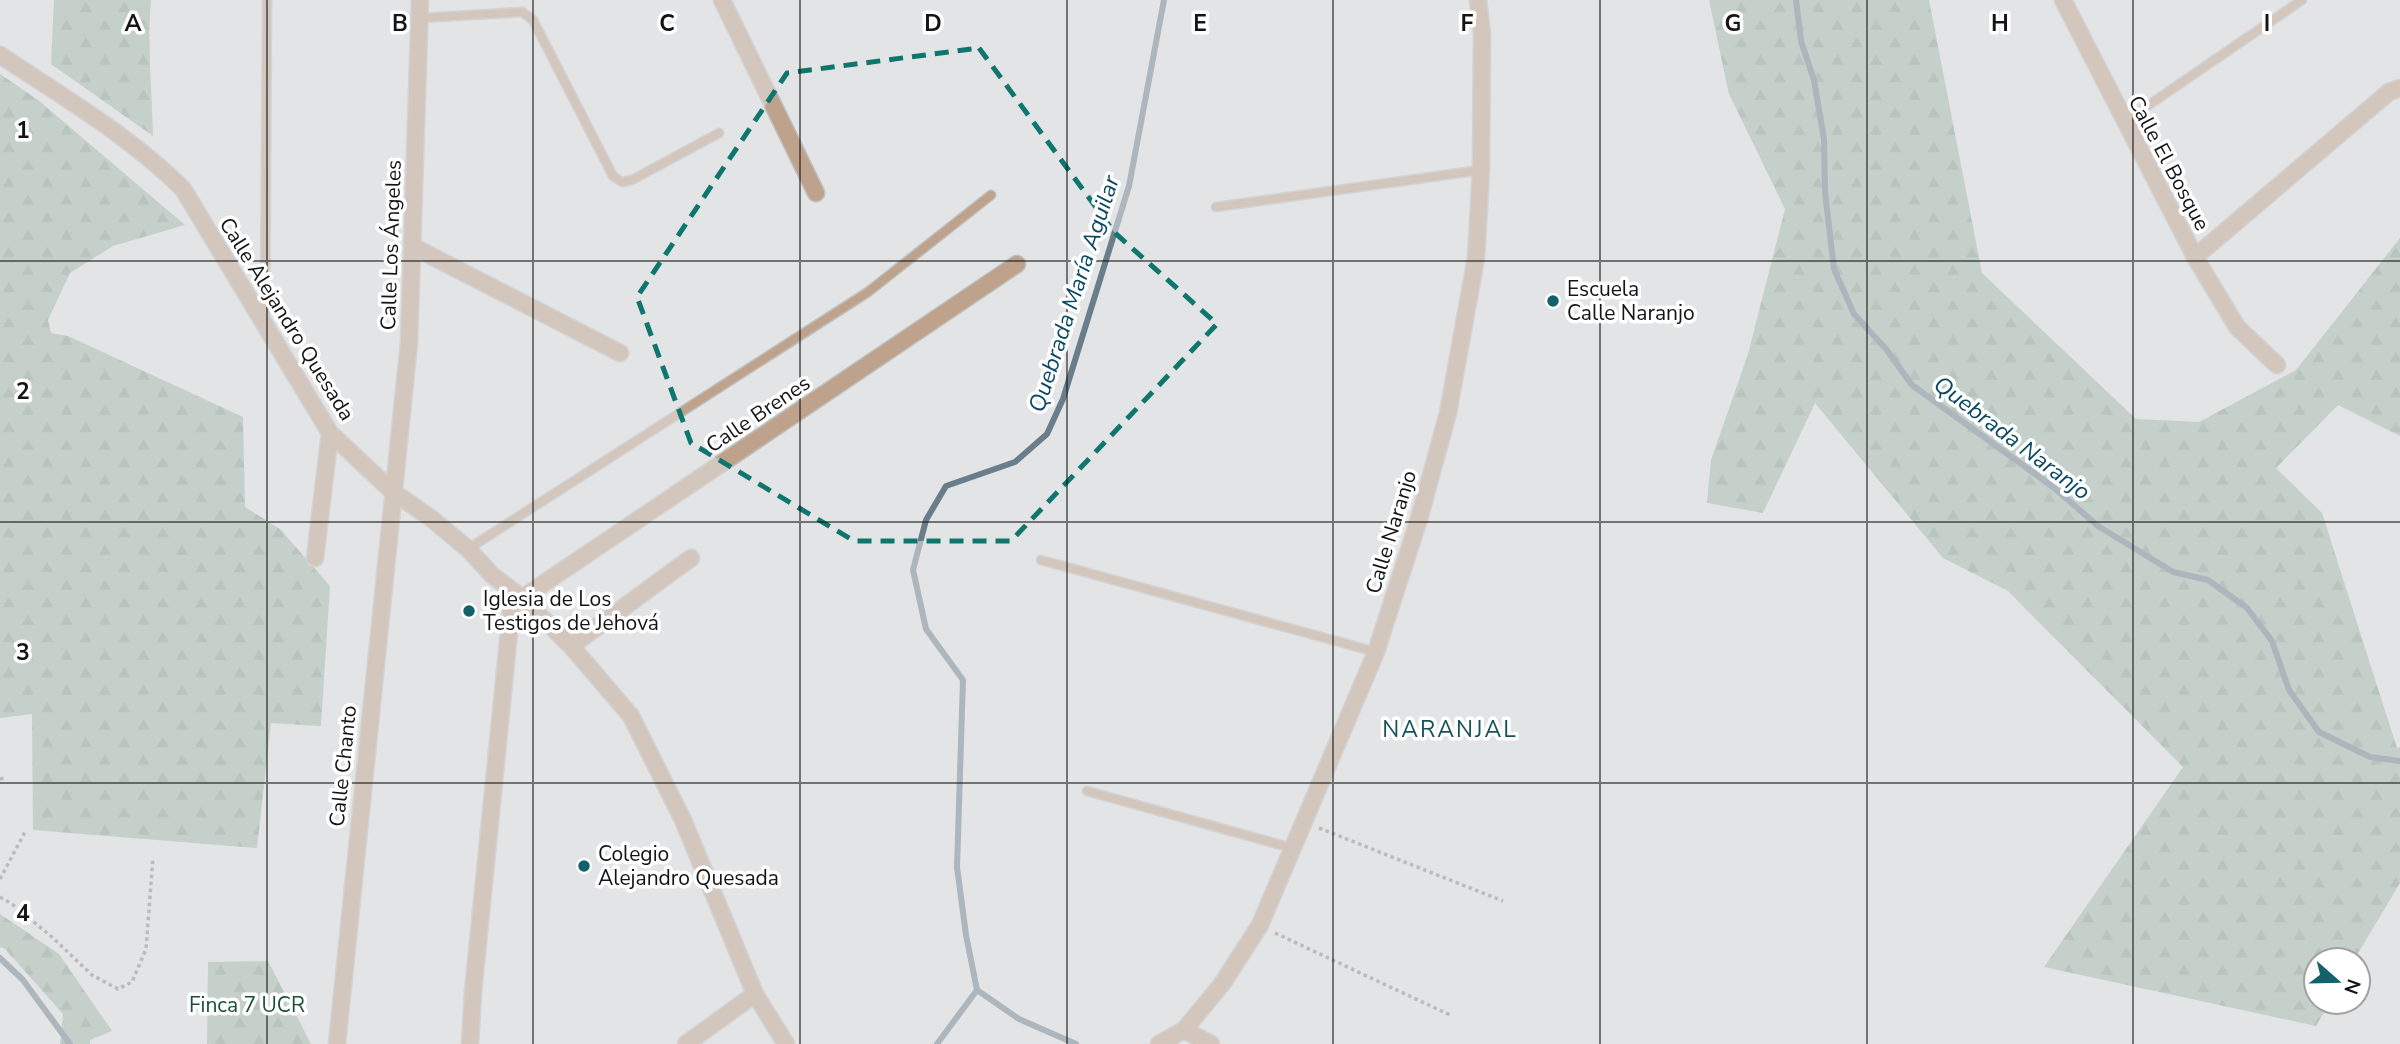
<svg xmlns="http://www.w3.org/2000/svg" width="2400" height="1044" font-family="'Nunito Sans',sans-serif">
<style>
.forest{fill:url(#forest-firs)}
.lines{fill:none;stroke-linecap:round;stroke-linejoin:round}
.stream{stroke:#697e8a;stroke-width:6}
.service-casing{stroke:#bebfbf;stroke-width:11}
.minor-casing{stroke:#bebfbf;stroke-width:19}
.path{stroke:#8a8a8b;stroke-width:3.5;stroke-dasharray:3.5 3.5;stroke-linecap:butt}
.service{stroke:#bea28c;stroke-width:8}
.minor{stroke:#bea28c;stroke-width:16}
.marked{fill:none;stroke:#0f766e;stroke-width:5;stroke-dasharray:14 9;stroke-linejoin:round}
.grid{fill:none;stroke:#141414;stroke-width:2;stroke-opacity:0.55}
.poi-dot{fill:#13616b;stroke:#fff;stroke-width:2.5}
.labels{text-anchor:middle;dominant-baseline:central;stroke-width:7;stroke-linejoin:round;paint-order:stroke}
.street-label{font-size:21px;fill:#141414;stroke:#fff}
.poi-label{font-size:21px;fill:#141414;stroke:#fff;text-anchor:start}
.park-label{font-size:21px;fill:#1b4f34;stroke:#fff}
.water-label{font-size:23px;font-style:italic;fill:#0a4861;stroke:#fff}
.neighbourhood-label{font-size:23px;letter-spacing:2px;fill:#175259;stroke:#fff}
.grid-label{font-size:23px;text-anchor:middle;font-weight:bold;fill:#141414;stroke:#fff;stroke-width:7;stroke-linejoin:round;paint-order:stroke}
</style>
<defs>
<pattern id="forest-firs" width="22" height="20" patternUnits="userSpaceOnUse" patternTransform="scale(1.75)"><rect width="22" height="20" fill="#9db9a7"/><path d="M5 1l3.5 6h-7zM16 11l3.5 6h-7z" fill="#869e8f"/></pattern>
</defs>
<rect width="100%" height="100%" fill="#e3e4e5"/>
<!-- forest -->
<path class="forest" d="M54,0h97c-4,45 1,91 2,136l-102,-72z
M1709,0h220l53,273 154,146 63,3 97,-52 104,-132v198l-62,-31 -62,63 46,45 75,235 3,-1v136l-46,77h-38v42h14l-14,24 -272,-59 139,-200 -175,-176 -65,-33 -128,-155 -52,110 -56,-10 4,-43 37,-106 37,-145 -56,-115z
M0,74l38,26 147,125 -72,21 -43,27 -22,47 3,13 17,3 175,81 2,90 35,22 50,57 -9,140 -50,-3 -14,125 -224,-18 -1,-116 -32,4z
M0,914l59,40 53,77 -22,9v4h-30l3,-30 -58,-65 -5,-2z
M268,961l43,83h-104l1,-82z"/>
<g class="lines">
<!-- stream -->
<path class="stream" d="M1796,0l5,41 13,39 10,59 1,53 9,77 20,45 32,35 26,36 141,102 45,39 75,46 35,8 39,28 25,33 17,49 30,42 51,25 30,4
M0,958l23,22 47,64
M937,1044l40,-54
M1076,1044l-57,-25 -42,-29 -11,-55 -9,-68 6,-187 -37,-51 -13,-59 13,-50 20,-34 69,-24 32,-28 16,-35 66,-213 35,-186"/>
<!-- service casing -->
<g class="service-casing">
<path id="service" d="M421,18l101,-6 11,8 80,156 9,6 10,-2 87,-47
M2124,122l178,-122
M1216,207l265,-37
M265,319l2,-319
M468,549l400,-257 123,-97
M1041,560l335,92
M1087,791l205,57"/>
</g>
<!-- minor casing -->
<g class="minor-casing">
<path id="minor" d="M722,0l94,193
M2063,0l132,257 42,70 40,38
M0,55c63,42 130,81 183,134l147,244 62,58 40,28 36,30 24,26 30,23 49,48 60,70 52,104 72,174 31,50
M412,246l208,107
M2195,257l194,-165 11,-4
M315,558l15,-125
M522,598l495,-334
M571,646l120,-88
M1184,1030l27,14
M337,1044l72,-701 11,-343
M470,1044l3,-52 40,-400
M686,1044l69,-50
M1159,1044l25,-14 38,-46 38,-59 116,-273 43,-133 29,-106 28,-155 5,-88 1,-136 -4,-34"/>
</g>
<!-- path -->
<path class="path" d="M0,779l5,-1
M1319,828l184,73
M0,879l25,-47
M0,897l12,7 40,33 40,38 26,14 14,-7 14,-33 7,-92
M1275,933l175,82"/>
<!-- service -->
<use href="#service" class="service"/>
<!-- minor -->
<use href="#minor" class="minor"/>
</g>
<!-- marked area -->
<path d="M0 0H2400V1044H0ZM979,48l135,184 103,92 -206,217h-157l-163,-98 -54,-146 150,-224z" fill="#e3e4e5" fill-opacity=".55" fill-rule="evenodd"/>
<path class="marked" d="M979,48l135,184 103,92 -206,217h-157l-163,-98 -54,-146 150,-224z"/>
<!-- grid -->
<path class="grid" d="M267,0v1044M533,0v1044M800,0v1044M1067,0v1044M1333,0v1044M1600,0v1044M1867,0v1044M2133,0v1044M0,261h2400M0,522h2400M0,783h2400"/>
<!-- markers -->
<g class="poi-dot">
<circle cx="1553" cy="301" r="7"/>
<circle cx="469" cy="611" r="7"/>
<circle cx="584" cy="866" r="7"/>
</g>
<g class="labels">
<!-- street labels -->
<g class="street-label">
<text transform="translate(2169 163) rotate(62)">Calle El Bosque</text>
<text transform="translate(391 245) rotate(-88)">Calle Los Ángeles</text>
<text transform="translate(287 319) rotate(58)">Calle Alejandro Quesada</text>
<text transform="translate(758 414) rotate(-34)">Calle Brenes</text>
<text transform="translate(1391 532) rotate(-73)">Calle Naranjo</text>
<text transform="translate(343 766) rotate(-84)">Calle Chanto</text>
</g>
<!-- poi labels -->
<g class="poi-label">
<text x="1567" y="289">Escuela<tspan x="1567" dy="24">Calle Naranjo</tspan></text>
<text x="483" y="599">Iglesia de Los<tspan x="483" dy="24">Testigos de Jehová</tspan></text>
<text x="598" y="854">Colegio<tspan x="598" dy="24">Alejandro Quesada</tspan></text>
</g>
<!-- park labels -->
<g class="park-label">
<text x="247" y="1005">Finca 7 UCR</text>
</g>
<!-- water labels -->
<g class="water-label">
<text transform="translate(1074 294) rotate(-72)">Quebrada María Aguilar</text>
<text transform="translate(2012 438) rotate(37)">Quebrada Naranjo</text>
</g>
<!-- neighbourhood labels -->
<g class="neighbourhood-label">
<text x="1450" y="729">NARANJAL</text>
</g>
</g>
<g class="grid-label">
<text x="133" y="31">A</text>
<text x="400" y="31">B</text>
<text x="667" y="31">C</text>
<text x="933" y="31">D</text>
<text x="1200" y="31">E</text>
<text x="1467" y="31">F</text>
<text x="1733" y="31">G</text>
<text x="2000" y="31">H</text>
<text x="2267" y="31">I</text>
<text x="23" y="138">1</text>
<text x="23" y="399">2</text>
<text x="23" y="660">3</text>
<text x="23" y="921">4</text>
</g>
<!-- north arrow -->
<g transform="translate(2337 981) rotate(110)"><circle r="33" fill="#ffffff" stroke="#a1a1a1" stroke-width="2"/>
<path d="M0-5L12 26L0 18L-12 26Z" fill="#13616b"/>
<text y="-10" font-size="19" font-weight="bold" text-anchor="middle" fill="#141414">N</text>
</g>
</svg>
